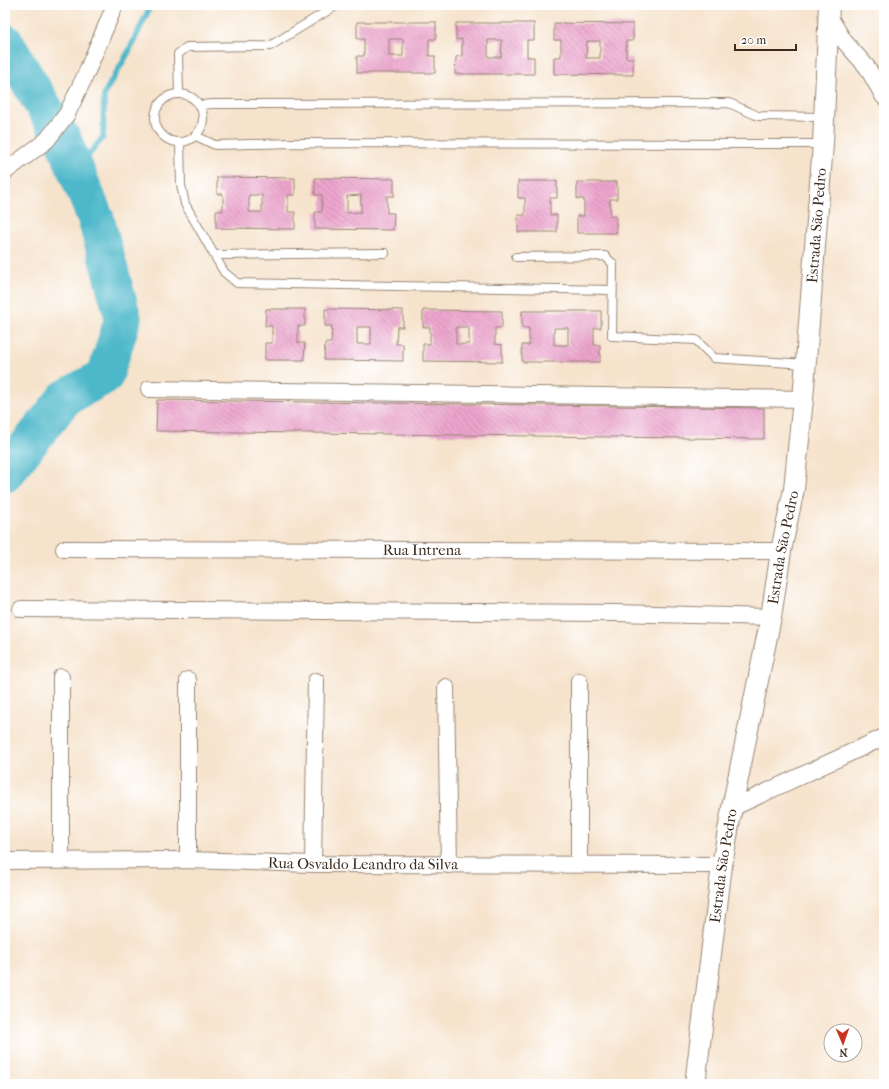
<svg xmlns="http://www.w3.org/2000/svg" width="889" height="1089" font-family="'IM FELL French Canon',serif">
<style>
.lines{fill:none;stroke-linecap:round;stroke-linejoin:round}
.stream{stroke:#4db8ca;stroke-width:6}
.river{stroke:#4db8ca;stroke-width:37}
.building{fill:url(#building-back-hatch);fill-rule:evenodd}
.service-casing{stroke:#988675;stroke-width:10}
.minor-casing{stroke:#988675;stroke-width:18}
.tertiary-casing{stroke:#988675;stroke-width:22}
.service{stroke:#fff;stroke-width:8}
.minor{stroke:#fff;stroke-width:16}
.tertiary{stroke:#fff;stroke-width:20}
.labels{text-anchor:middle;dominant-baseline:central;stroke-width:3;stroke-linejoin:round;paint-order:stroke}
.street-label{font-size:15px;fill:#3b2a1e;stroke:#fff}
</style>
<defs>
<pattern id="building-back-hatch" width="6" height="6" patternUnits="userSpaceOnUse"><rect width="6" height="6" fill="#eda5ce"/><path d="M-1 5l2 2M0 0l6 6M5-1l2 2" fill="none" stroke="#c187a7"/></pattern>
</defs>
<rect width="100%" height="100%" fill="#fff"/>
<filter id="ink" filterUnits="userSpaceOnUse"><feTurbulence type="fractalNoise" baseFrequency=".025" numOctaves="2"/><feDisplacementMap in="SourceGraphic" scale="8" xChannelSelector="R" yChannelSelector="G"/><feConvolveMatrix kernelMatrix="1 2 1 2 8 2 1 2 1" color-interpolation-filters="sRGB"/></filter>
<filter id="wash" filterUnits="userSpaceOnUse"><feTurbulence type="fractalNoise" baseFrequency=".012" numOctaves="4" result="noise"/><feDisplacementMap in="SourceGraphic" scale="16" xChannelSelector="R" yChannelSelector="G"/><feGaussianBlur stdDeviation="0.9" result="paint"/><feColorMatrix in="noise" values="0 0 0 0 0 0 0 0 0 0 0 0 0 0 0 0 0 1.4 0 .05"/><feComposite in="paint" operator="in"/></filter>
<g filter="url(#wash)">
<rect width="100%" height="100%" fill="#f6e3cc"/>
<g class="lines">
<!-- stream -->
<path class="stream" d="M76,171l27,-34 1,-43 24,-41 23,-48"/>
<!-- river -->
<path class="river" d="M5,42l58,97 33,80 27,99 -18,58 -40,22 -60,76"/>
</g>
<g id="blocks">
<!-- building -->
<path class="building" d="M357,22h79v17h-7v17h6v17h-78v-17h7v-17h-7zM389,39h14v17h-14z
M456,23h78v17h-7v17h7v17h-79l1,-17 6,-1v-17l-6,1zM488,40h14l-1,17h-13z
M554,23l79,1v17h-7v17h7v17l-79,-1v-17h7v-17h-7zM587,41h13v17h-14z
M217,177l78,1v17h-7v17h7v17l-79,-1v-17h7v-17h-6zM249,195h13v17h-13z
M315,178l79,1v17h-7v17h7l-1,17 -78,-1v-17h7v-17h-7zM361,195v17l-14,1v-17z
M518,181h39v17h-7v17h7v17h-39v-17h7v-17h-7z
M577,182h40v17h-7v17h6v17h-39v-17h7v-17h-7z
M266,309h39v17h-7v17h7l-1,17h-39v-17h7v-17h-7z
M325,309l78,1v17h-6l-1,17h7v17l-79,-1 1,-17h6l1,-17h-7zM357,327h14v17h-14z
M423,310l79,1v17h-7v16l7,1v17l-79,-1v-17h7v-17h-7zM456,327h13v17h-13z
M522,311h79v17h-7v17h6v17h-78v-17h7v-17h-7zM554,328h14v17h-14z
M157,400l607,8v31l-608,-8z"/>
</g>
</g>
<g filter="url(#ink)">
<use href="#blocks" fill-opacity="0" stroke="#988675" stroke-width="1"/>
<g class="lines">
<!-- service casing -->
<g class="service-casing">
<path id="service" d="M155 118a24 24 0 1 1 48 0a24 24 0 1 1-48 0Z
M179,94l-1,-40 9,-7 83,-1 67,-41
M200,105l13,-1 516,-1 29,13 66,1
M196,136l19,9 79,-2 529,1
M180,143l1,42 4,19 39,68 13,11 375,7
M214,255l171,-2
M516,257l89,-1 8,8 -1,72 84,4 18,18 91,6"/>
</g>
<!-- minor casing -->
<g class="minor-casing">
<g id="minor">
<path d="M828,15l16,26 23,26 17,30"/>
<path d="M6,171l41,-31 20,-26 18,-38 30,-71"/>
<path d="M149,389l654,10"/>
<path id="s1" d="M64,549l717,2"/>
<path d="M21,609l595,4 155,4"/>
<path d="M188,680v180"/>
<path d="M579,681v183"/>
<path d="M446,687l3,178"/>
<path d="M732,808l152,-71"/>
<path d="M61,860v-183"/>
<path id="s2" d="M5,861l183,-1 125,4 409,1"/>
<path d="M313,864l3,-183"/>
</g>
</g>
<!-- tertiary casing -->
<g class="tertiary-casing">
<g id="tertiary">
<path id="s3" d="M695,1084l27,-219 10,-57 39,-191 10,-66 13,-62 9,-90 20,-255 6,-139"/>
</g>
</g>
<!-- service -->
<use href="#service" class="service"/>
<!-- minor -->
<use href="#minor" class="minor"/>
<!-- tertiary -->
<use href="#tertiary" class="tertiary"/>
</g>
</g>
<g class="labels">
<!-- street labels -->
<g class="street-label">
<text stroke="none"><textPath href="#s3" startOffset="868">Estrada São Pedro</textPath></text>
<text stroke="none"><textPath href="#s3" startOffset="544">Estrada São Pedro</textPath></text>
<text stroke="none"><textPath href="#s1" startOffset="358">Rua Intrena</textPath></text>
<text stroke="none"><textPath href="#s2" startOffset="358">Rua Osvaldo Leandro da Silva</textPath></text>
<text stroke="none"><textPath href="#s3" startOffset="220">Estrada São Pedro</textPath></text>
</g>
</g>
<!-- margin -->
<rect width="889" height="1089" fill="none" stroke="#fff" stroke-width="20"/>
<!-- north arrow -->
<g transform="translate(843 1043) rotate(178)"><circle r="19" fill="#ffffff" stroke="#b1aaa5"/>
<path d="M0-3L7 15L0 10L-7 15Z" fill="#c8321e"/>
<text y="-6" font-size="11" font-weight="bold" text-anchor="middle" fill="#3b2a1e">N</text>
</g>
<!-- scale -->
<path d="M735 44v6h61v-6" fill="none" stroke="#3b2a1e" stroke-width="2"/>
<text x="741" y="44" font-size="12" fill="#3b2a1e" stroke="#ffffff" stroke-width="3" paint-order="stroke">20 m</text>
</svg>
